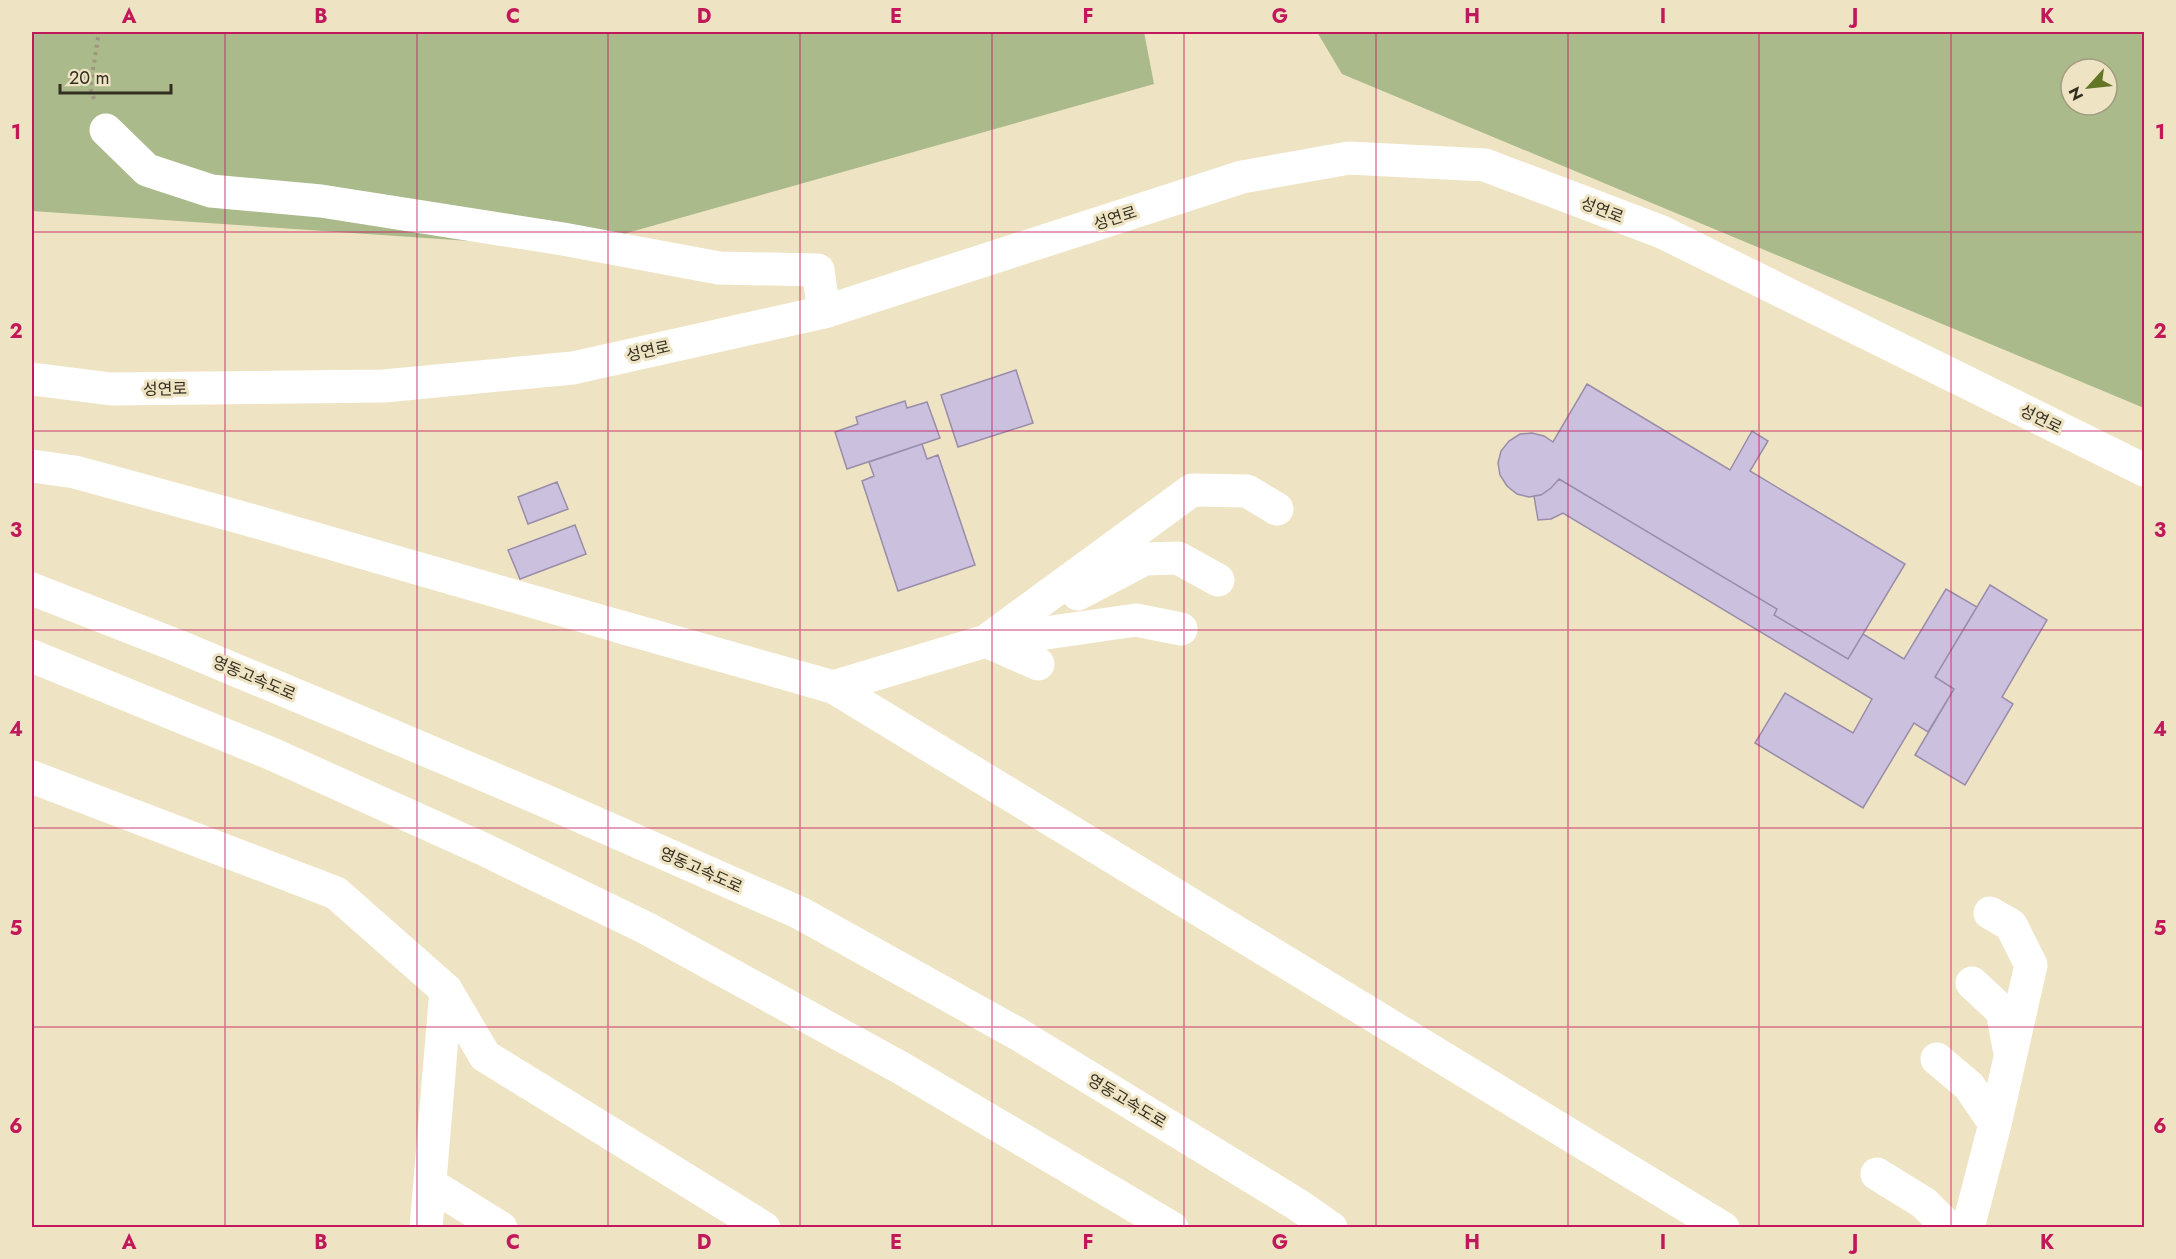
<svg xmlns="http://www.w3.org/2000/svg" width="2176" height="1259" font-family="Jost,'Noto Sans KR',sans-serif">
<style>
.green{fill:#aaba8a;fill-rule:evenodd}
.building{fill:#ccc0df;stroke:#998daa;stroke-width:1.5}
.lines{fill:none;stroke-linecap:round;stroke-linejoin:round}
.path{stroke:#9e967e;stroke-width:4;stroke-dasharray:3 4.5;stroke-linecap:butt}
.minor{stroke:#fff;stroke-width:33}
.major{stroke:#fff;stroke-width:33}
.highway{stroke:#fff;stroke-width:33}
.grid{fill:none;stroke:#c2185b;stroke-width:1.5;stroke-opacity:0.55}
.labels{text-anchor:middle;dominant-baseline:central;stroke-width:6;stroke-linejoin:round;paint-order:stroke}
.street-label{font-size:16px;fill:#332e22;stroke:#eee3c2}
.neatline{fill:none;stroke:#c2185b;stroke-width:2}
.grid-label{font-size:20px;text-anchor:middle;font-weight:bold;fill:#c2185b}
</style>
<rect width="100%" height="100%" fill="#eee3c2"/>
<!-- green -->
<path class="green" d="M32,32h1112l10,52 -580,164 -542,-37z
M1317,32h827v376l-802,-334zM2071,69h36v36h-36z"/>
<!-- building -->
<path class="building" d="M1016,370l17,53 -75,24 -17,-52z
M1587,384l143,86 22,-39 16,10 -18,30 155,93 -57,95 -74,-44 3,-6 -218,-130 -8,9 -10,7 -12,2 -12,-3 -10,-8 -7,-11 -2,-12 3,-12 8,-10 11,-7 12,-1 12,3 9,6z
M905,401l2,7 20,-6 13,36 -93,31 -12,-37 23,-8 -2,-7z
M922,444l5,15 11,-4 37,110 -77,26 -36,-110 12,-5 -5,-14z
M1559,479l218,130 -3,6 74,44 15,-25 41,25 42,-70 31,18 -42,70 19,12 -26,43 -14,-9 -51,85 -108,-65 30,-50 68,40 19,-34 -309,-186 -12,6 -13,1 -4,-24 7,-1 10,-7z
M557,482l11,27 -40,15 -10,-27z
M575,525l11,29 -66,25 -12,-29z
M1990,585l57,35 -45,77 11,7 -48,81 -50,-30 39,-66 -19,-12z"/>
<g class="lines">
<!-- path -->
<path class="path" d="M94,99l-4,-11 9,-56"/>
<!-- minor -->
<path class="minor" d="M106,130l41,40 64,21 110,10 242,38 156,29 99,2 6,42
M1078,594l67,-35 33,-1 40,22
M621,627l212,60 890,541
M986,641l206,-151 55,1 30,18
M990,641l146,-21 45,9
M833,687l153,-46 52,23
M1972,983l30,28 7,37
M446,990l39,66 279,172
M1937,1059l32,27 26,38
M1877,1174l47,29 25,25
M430,1184l71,44
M426,1228l20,-238
M1968,1228l27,-104 36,-159 -20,-40 -21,-12"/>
<!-- major -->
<path class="major" d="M32,379l79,10 273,-3 189,-18 251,-56 418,-135 107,-19 136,7 177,67 482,238"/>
<!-- highway -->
<path class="highway" d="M32,466l43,6 175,48 371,107
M32,589l146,57 163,68 200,85 259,114 218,121 280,171 33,23
M32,656l240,98 211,95 163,79 255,140 271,160
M32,777l304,116 110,97"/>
</g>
<!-- grid -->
<path class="grid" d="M225,32v1196M417,32v1196M608,32v1196M800,32v1196M992,32v1196M1184,32v1196M1376,32v1196M1568,32v1196M1759,32v1196M1951,32v1196M32,232h2112M32,431h2112M32,630h2112M32,828h2112M32,1027h2112"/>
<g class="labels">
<!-- street labels -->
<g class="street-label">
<text transform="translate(1602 210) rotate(21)">성연로</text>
<text transform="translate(1115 218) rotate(-18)">성연로</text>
<text transform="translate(648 351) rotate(-13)">성연로</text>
<text transform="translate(165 389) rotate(-1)">성연로</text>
<text transform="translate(2041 419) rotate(26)">성연로</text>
<text transform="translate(254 678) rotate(23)">영동고속도로</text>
<text transform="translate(701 870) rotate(24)">영동고속도로</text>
<text transform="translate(1127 1101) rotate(31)">영동고속도로</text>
</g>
</g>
<!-- border -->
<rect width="2176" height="1259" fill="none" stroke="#eee3c2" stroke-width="66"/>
<!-- north arrow -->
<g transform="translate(2089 87) rotate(243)"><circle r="28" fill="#eee3c2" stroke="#a39b82" stroke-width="1.5"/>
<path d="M0-4.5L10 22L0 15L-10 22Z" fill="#627625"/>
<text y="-9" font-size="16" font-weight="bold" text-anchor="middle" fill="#332e22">N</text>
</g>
<!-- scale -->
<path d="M60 84v9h111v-9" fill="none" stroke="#332e22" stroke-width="3"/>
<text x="69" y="84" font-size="18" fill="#332e22" stroke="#eee3c2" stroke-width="4.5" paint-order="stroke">20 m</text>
<rect x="33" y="33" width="2110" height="1193" class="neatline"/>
<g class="grid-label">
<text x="129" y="23">A</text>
<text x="321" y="23">B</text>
<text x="513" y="23">C</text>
<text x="704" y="23">D</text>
<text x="896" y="23">E</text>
<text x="1088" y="23">F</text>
<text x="1280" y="23">G</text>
<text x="1472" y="23">H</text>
<text x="1663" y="23">I</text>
<text x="1855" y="23">J</text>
<text x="2047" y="23">K</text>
<text x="16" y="139">1</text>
<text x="2160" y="139">1</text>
<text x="16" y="338">2</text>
<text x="2160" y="338">2</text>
<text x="16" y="537">3</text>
<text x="2160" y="537">3</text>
<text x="16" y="736">4</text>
<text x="2160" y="736">4</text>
<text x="16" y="935">5</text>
<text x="2160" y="935">5</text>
<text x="16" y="1133">6</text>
<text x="2160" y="1133">6</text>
<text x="129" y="1249">A</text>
<text x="321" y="1249">B</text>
<text x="513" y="1249">C</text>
<text x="704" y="1249">D</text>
<text x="896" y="1249">E</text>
<text x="1088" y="1249">F</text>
<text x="1280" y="1249">G</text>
<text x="1472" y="1249">H</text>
<text x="1663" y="1249">I</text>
<text x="1855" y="1249">J</text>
<text x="2047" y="1249">K</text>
</g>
</svg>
